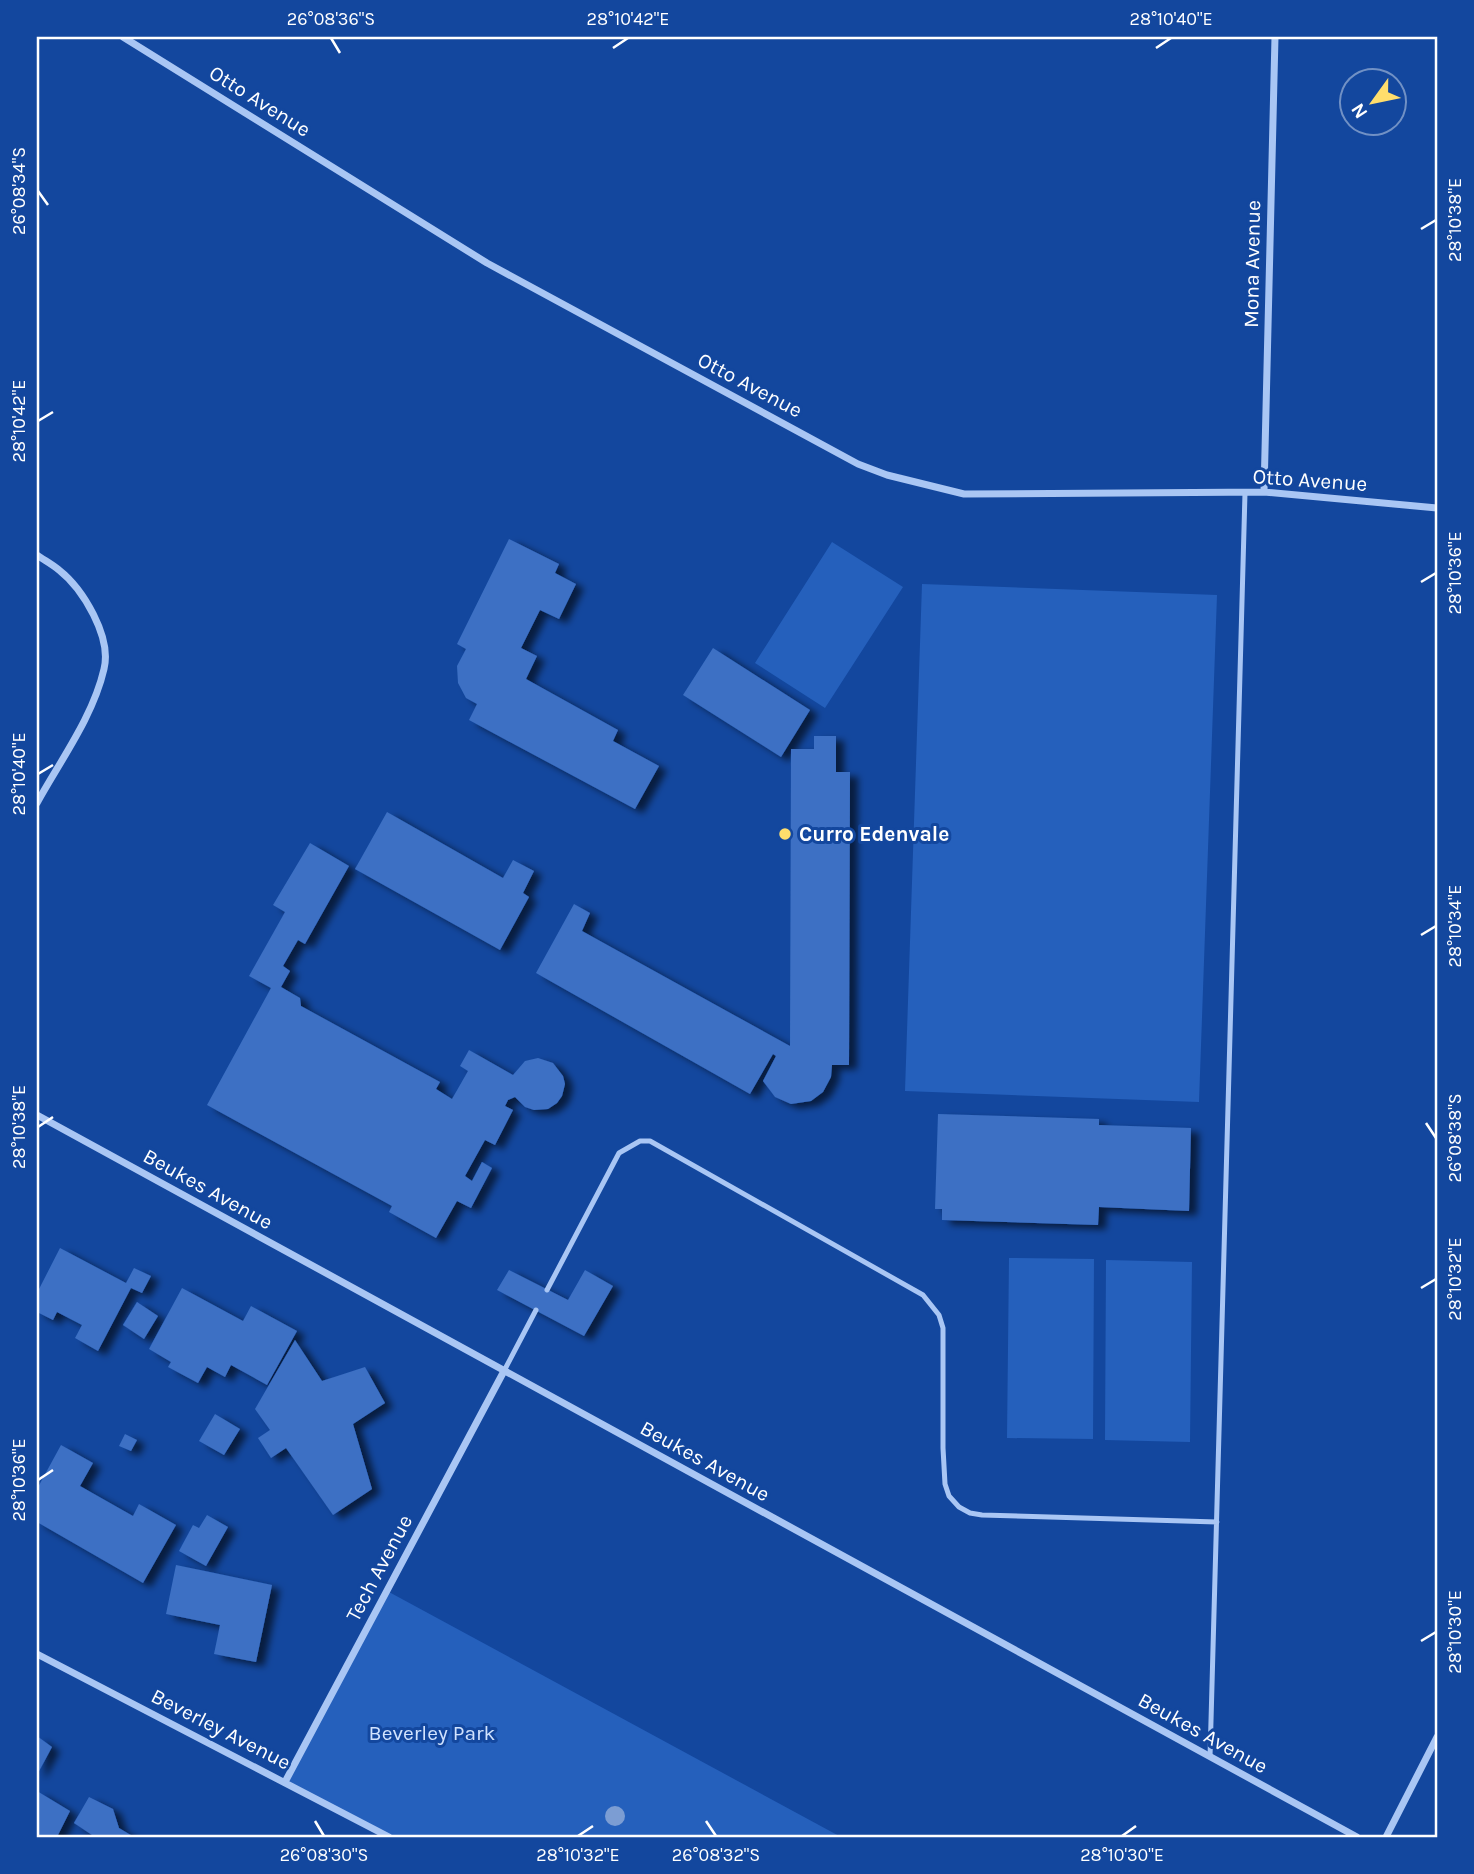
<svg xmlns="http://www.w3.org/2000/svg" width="1474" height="1874" font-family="Karla,sans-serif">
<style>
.green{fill:#2560bc}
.building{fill:#3c70c4;filter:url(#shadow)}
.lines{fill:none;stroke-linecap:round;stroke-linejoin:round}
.service{stroke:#a9c6f4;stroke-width:5}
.minor{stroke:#a9c6f4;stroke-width:7}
.tree{fill:#7c9dd3}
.ticks{fill:none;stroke:#fff;stroke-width:2.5}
.poi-dot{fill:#ffde6c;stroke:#13479e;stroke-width:2.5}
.labels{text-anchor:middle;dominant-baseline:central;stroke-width:6;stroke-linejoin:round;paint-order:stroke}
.street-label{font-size:21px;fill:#fff;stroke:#13479e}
.poi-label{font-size:21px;font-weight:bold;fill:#fff;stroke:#13479e;text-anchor:start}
.park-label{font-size:21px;fill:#d1e3fe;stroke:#13479e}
.neatline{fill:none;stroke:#fff;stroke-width:2.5}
.ticks-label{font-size:18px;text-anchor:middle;fill:#fff}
</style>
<defs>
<filter id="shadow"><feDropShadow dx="8" dy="4.5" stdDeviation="3.5" flood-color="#0009"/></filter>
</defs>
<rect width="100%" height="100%" fill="#13479e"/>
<!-- green -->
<path class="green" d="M832,542l71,45 -78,121 -70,-45z
M922,584l295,11 -18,507 -294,-11z
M1009,1258l85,1 -1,180 -86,-1z
M1106,1260l86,2 -2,180 -85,-2z
M389,1592l452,245h-452l-104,-55z"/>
<!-- building -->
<path class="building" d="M509,539l50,25 -4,9 21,11 -17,35 -19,-9 -19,38 16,8 -11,23 92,51 -5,11 46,25 -24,43 -166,-89 8,-16 -11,-6 -8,-15 -1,-17 9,-17 -9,-5z
M713,648l97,62 -29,47 -98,-62z
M814,736h22v36h14l-1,293h-17l-1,12 -8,15 -12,9 -20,3 -16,-7 -12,-16 13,-25 -3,-2 -23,40 -214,-121 38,-69 16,9 -8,18 208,115 1,-297h23z
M387,812l116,66 10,-18 21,11 -11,22 6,4 -29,53 -145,-81z
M310,843l39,23 -44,78 -7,-4 -15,26 7,5 -9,16 19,11 1,8 139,76 -4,7 16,10 16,-28 -8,-5 9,-16 44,25 12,-14 13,-3 15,5 10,13 2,8 -3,12 -5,7 -9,6 -14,1 -9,-3 -10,-10 -7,3 -3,6 8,4 -18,35 -10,-5 -20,36 7,5 10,-19 10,6 -21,40 -14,-7 -21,37 -47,-26 3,-6 -185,-101 64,-117 -22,-12 36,-64 -12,-7z
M938,1114l161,5v6l92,3 -2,83 -90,-4 -1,18 -156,-5v-11h-7z
M60,1248l66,35 8,-15 17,8 -9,17 -11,-5 -33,63 -23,-13 7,-13 -25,-13 -4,8 -16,-8v-19z
M509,1270l59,30 17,-30 28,16 -29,50 -87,-46z
M182,1288l61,33 8,-15 46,25 -30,54 -36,-20 -6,12 -18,-10 -9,16 -30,-16 3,-5 -22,-13z
M137,1302l21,14 -14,23 -21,-14z
M295,1340l27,41 43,-14 20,36 -32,21 19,65 -39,26 -47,-67 -15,10 -13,-20 12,-8 -15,-21z
M215,1414l25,15 -16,26 -25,-14z
M125,1434l12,6 -6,11 -12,-5z
M61,1445l32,18 -13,23 53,30 6,-12 37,21 -33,58 -106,-61v-33z
M207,1515l21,12 -22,39 -27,-15 14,-26 6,3z
M176,1565l96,20 -16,77 -42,-8 6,-29 -54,-11z
M37,1736l15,11 -15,28z
M37,1791l33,20 -13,26h-20z
M89,1797l24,12 6,19 15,9h-39l-21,-14z"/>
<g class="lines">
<!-- service -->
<path class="service" d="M547,1290l72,-137 21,-12h10l273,154 16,20 4,13v120l2,36 4,12 10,11 11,6 12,2 235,7
M504,1371l32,-61
M1210,1757l35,-1264"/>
<!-- minor -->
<path class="minor" d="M123,37l364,226 371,201 29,11 77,19 300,-2 173,16
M1264,492l11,-455
M37,555c7,5 15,9 22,15 24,19 53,67 45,99 -11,48 -44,92 -67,134
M37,1115l1320,722
M37,1654l352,183
M285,1782l219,-411
M1386,1837l51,-100"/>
</g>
<!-- trees -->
<circle class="tree" cx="615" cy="1816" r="10"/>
<!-- ticks -->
<path class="ticks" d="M331,38l9,15M613,48l15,-10M1156,48l15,-10M38,191l10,14M1421,229l15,-9M38,421l15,-9M1421,582l15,-9M38,774l15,-9M1421,935l15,-9M1426,1123l10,15M38,1127l15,-10M1421,1288l15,-9M38,1480l15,-10M1421,1641l15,-9M315,1821l9,15M706,1821l10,15M578,1836l15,-10M1122,1836l14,-10"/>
<!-- markers -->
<circle class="poi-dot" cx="785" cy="834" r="7"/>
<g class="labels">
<!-- street labels -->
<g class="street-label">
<text transform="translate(260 101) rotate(32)">Otto Avenue</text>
<text transform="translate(1252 264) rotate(-89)">Mona Avenue</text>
<text transform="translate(750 385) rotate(28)">Otto Avenue</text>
<text transform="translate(1310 480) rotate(4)">Otto Avenue</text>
<text transform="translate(208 1189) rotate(29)">Beukes Avenue</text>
<text transform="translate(705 1461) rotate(29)">Beukes Avenue</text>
<text transform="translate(379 1568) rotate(-62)">Tech Avenue</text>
<text transform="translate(221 1729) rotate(27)">Beverley Avenue</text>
<text transform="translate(1203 1733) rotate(29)">Beukes Avenue</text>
</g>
<!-- poi labels -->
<g class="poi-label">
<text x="799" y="834">Curro Edenvale</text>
</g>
<!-- park labels -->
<g class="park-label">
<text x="432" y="1733">Beverley Park</text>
</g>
</g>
<!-- border -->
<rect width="1474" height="1874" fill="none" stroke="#13479e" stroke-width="77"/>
<!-- north arrow -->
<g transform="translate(1373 102) rotate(237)"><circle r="33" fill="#13479e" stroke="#7191c5" stroke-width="2"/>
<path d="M0-5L12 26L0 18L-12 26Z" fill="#ffde6c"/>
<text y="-10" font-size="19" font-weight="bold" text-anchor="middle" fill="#ffffff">N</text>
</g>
<rect x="38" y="38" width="1398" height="1798" class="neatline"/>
<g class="ticks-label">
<text x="331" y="25">26°08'36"S</text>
<text x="628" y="25">28°10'42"E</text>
<text x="1171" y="25">28°10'40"E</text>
<text transform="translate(19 191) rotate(-90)" y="6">26°08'34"S</text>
<text transform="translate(1455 220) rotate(-90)" y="6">28°10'38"E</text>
<text transform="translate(19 421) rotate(-90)" y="6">28°10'42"E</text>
<text transform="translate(1455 573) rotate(-90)" y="6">28°10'36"E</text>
<text transform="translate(19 774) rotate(-90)" y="6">28°10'40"E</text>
<text transform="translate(1455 926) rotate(-90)" y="6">28°10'34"E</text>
<text transform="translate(19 1127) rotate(-90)" y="6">28°10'38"E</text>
<text transform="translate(1455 1138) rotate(-90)" y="6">26°08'38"S</text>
<text transform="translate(1455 1279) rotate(-90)" y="6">28°10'32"E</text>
<text transform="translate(19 1480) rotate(-90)" y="6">28°10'36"E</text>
<text transform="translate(1455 1632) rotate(-90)" y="6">28°10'30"E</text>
<text x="324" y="1861">26°08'30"S</text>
<text x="578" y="1861">28°10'32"E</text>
<text x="716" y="1861">26°08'32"S</text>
<text x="1122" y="1861">28°10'30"E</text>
</g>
</svg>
